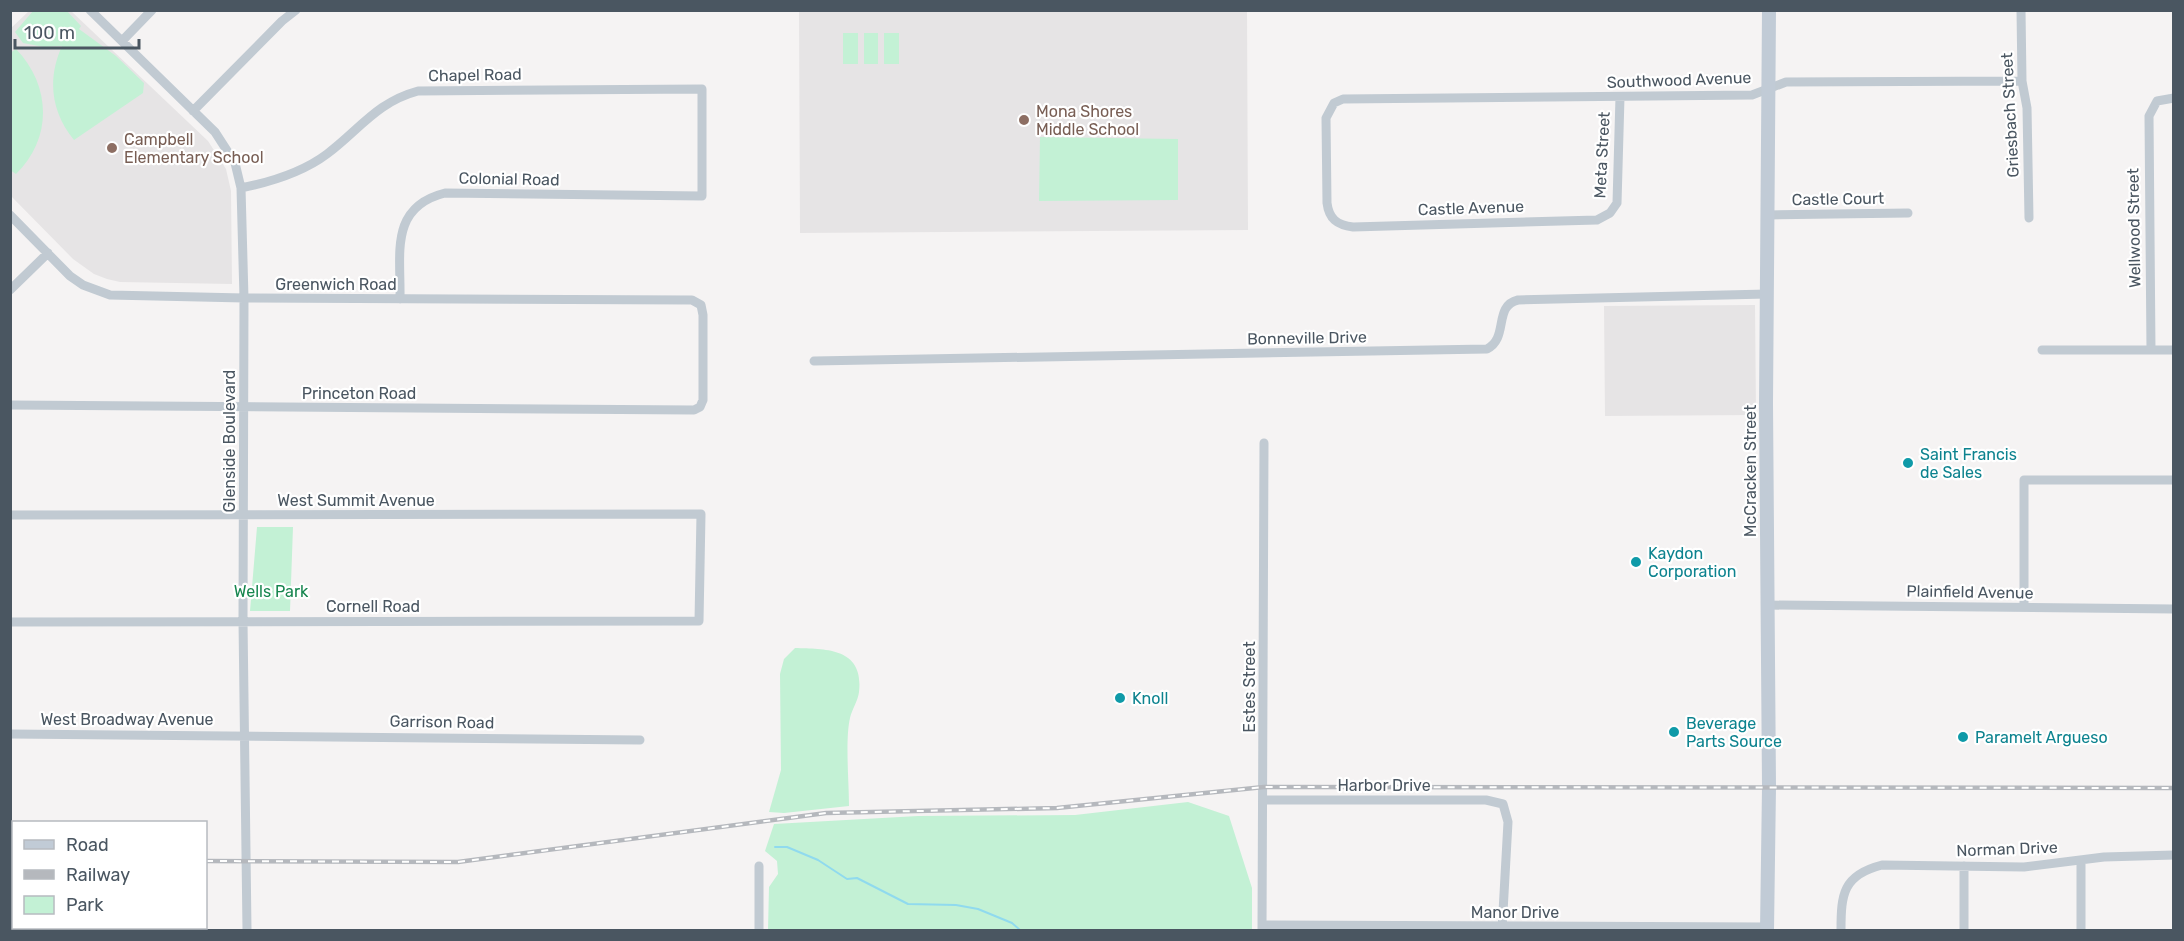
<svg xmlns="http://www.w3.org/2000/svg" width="2184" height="941" font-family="Rubik,sans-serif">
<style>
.education{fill:#e6e4e5}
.green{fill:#c3f1d5}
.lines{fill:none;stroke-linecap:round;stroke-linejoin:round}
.stream{stroke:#90daee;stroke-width:2}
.street{stroke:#c1cad2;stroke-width:9}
.secondary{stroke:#c1cbd6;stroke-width:14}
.rail-casing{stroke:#b5b8bd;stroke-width:4.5}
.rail{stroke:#fff;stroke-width:2;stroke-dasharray:7;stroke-linecap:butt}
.education-dot{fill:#8d6e63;stroke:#fff;stroke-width:2}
.culture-dot{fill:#0f9aa8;stroke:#fff;stroke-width:2}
.labels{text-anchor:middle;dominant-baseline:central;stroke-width:4.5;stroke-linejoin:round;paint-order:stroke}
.street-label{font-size:16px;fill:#4a5661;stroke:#fff}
.education-label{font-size:16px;fill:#785e54;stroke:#fff;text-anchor:start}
.culture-label{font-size:16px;fill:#0d838f;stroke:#fff;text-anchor:start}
.park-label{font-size:16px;fill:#17864f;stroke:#fff}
</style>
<rect width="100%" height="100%" fill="#f5f3f3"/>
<!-- education -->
<path class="education" d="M29,11h42l137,130 18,28 5,22 1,93 -112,-2 -13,-3 -13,-5 -21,-15 -62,-63 -1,-167z
M799,11h448l1,219 -448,3z
M1755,305l1,110 -151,1 -1,-110z"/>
<!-- green -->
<path class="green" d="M33,11h34l14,15 -2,3 37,27 28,27 -1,10 -69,47c-23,-28 -27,-61 -12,-94l-18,1 -21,-4 -8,-11z
M843,33h15v31h-15z
M864,33h14v31h-14z
M884,33h15v31h-15z
M16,49c35,36 37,89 0,125l-6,-4v-117z
M1040,137l138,2v61l-139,1z
M257,527h36l-3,84h-40z
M795,648c32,1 69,0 64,44 -1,9 -7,17 -9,26 -5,22 -1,63 -1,88l-65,7 -15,-1 12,-42 -1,-96 4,-15z
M1188,802l41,14 23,72v42h-484l1,-43 9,-13 -1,-13 -12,-10 9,-27 144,-8 157,-1z"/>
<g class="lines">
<!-- stream -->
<path class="stream" d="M775,847h12l31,13 29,19 10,-1 51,26 48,1 22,4 34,14 8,7"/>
<!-- street -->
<path class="street" d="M90,10l125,122 20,31 6,25 3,110 -1,323 4,309
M2021,10l1,71 5,27 2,110
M122,41l30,-31
M1620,97l-3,106 -7,10 -13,7 -244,7c-16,-2 -24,-8 -26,-24l-1,-85 8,-15 9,-4 409,-4 34,-13 236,-1
M193,111l89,-90 14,-11
M241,188c30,-6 62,-16 86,-34 33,-25 50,-52 91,-63l284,-2v107l-257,-3c-56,14 -44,61 -45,106
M10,215l60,61 13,9 27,10 134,3 448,2 9,5 2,10v85l-3,7 -6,3 -684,-5
M1768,215l140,-2
M10,290l38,-37
M2042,350h132
M2151,350l-2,-234 8,-15 17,-3
M814,361l673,-12c22,-11 6,-43 31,-49l249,-6
M10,515l691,-1 -2,107 -689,1
M1767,605l407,4
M2024,607v-127h150
M10,734l630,6
M1264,800h222l17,4 5,18 -6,108
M1964,866v64
M1262,925l505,2
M759,930v-64
M1262,930l2,-487
M1841,930c0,-36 2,-55 41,-65l142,2 80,-10 70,-2
M2081,930v-69"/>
<!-- secondary -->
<path class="secondary" d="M1767,930l2,-143 -3,-383 3,-394"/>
<!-- rail casing -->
<g class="rail-casing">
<path id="rail" d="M10,851h4
M10,861h4
M206,861l252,1 368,-49 231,-5 207,-21 910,1"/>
</g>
<!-- rail -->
<use href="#rail" class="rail"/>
</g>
<!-- markers -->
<g class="education-dot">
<circle cx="1024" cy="120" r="6"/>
<circle cx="112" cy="148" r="6"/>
</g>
<g class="culture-dot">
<circle cx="1908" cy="463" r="6"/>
<circle cx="1636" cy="562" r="6"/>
<circle cx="1120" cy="698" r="6"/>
<circle cx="1674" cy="732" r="6"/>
<circle cx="1963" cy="737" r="6"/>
</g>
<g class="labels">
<!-- street labels -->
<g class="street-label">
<text transform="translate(475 75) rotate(-1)">Chapel Road</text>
<text transform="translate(1679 80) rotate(-2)">Southwood Avenue</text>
<text transform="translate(2010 115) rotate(-93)">Griesbach Street</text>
<text transform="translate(1602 155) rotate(-87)">Meta Street</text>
<text transform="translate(509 179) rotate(1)">Colonial Road</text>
<text transform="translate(1838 199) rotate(-1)">Castle Court</text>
<text transform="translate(1471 208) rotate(-2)">Castle Avenue</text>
<text transform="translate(2134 228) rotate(-91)">Wellwood Street</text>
<text x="336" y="284">Greenwich Road</text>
<text transform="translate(1307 338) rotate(-1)">Bonneville Drive</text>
<text x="359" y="393">Princeton Road</text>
<text transform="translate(229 441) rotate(-90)">Glenside Boulevard</text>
<text transform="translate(1750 471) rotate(-90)">McCracken Street</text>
<text x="356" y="500">West Summit Avenue</text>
<text transform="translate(1970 592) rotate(1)">Plainfield Avenue</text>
<text x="373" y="606">Cornell Road</text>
<text transform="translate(1249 687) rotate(-90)">Estes Street</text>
<text x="127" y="719">West Broadway Avenue</text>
<text transform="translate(442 722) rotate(1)">Garrison Road</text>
<text x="1384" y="785">Harbor Drive</text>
<text transform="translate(2007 849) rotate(-2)">Norman Drive</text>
<text x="1515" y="912">Manor Drive</text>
</g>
<!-- education labels -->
<g class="education-label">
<text x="1036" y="111">Mona Shores<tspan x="1036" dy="18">Middle School</tspan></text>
<text x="124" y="139">Campbell<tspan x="124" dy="18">Elementary School</tspan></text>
</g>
<!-- culture labels -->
<g class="culture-label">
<text x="1920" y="454">Saint Francis<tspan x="1920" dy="18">de Sales</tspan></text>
<text x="1648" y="553">Kaydon<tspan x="1648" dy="18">Corporation</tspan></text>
<text x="1132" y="698">Knoll</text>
<text x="1686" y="723">Beverage<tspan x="1686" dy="18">Parts Source</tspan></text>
<text x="1975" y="737">Paramelt Argueso</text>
</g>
<!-- park labels -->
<g class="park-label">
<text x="271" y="591">Wells Park</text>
</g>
</g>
<!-- border -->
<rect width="2184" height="941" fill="none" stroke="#4a5661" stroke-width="24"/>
<!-- legend -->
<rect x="12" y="821" width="195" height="108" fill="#ffffff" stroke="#b7bbc0" stroke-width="1.5"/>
<rect x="24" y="840" width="30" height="9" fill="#c1cbd6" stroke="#b7bbc0" stroke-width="1.5"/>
<text x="66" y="851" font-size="18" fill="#4a5661">Road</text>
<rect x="24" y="870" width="30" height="9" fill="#b5b8bd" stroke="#b7bbc0" stroke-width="1.5"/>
<text x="66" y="881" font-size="18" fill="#4a5661">Railway</text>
<rect x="24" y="896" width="30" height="18" fill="#c3f1d5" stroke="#b7bbc0" stroke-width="1.5"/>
<text x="66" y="911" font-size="18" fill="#4a5661">Park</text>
<!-- scale -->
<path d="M15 39v9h124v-9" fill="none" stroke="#4a5661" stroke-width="3"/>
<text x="24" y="39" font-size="18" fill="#4a5661" stroke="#ffffff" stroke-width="4.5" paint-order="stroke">100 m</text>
</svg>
